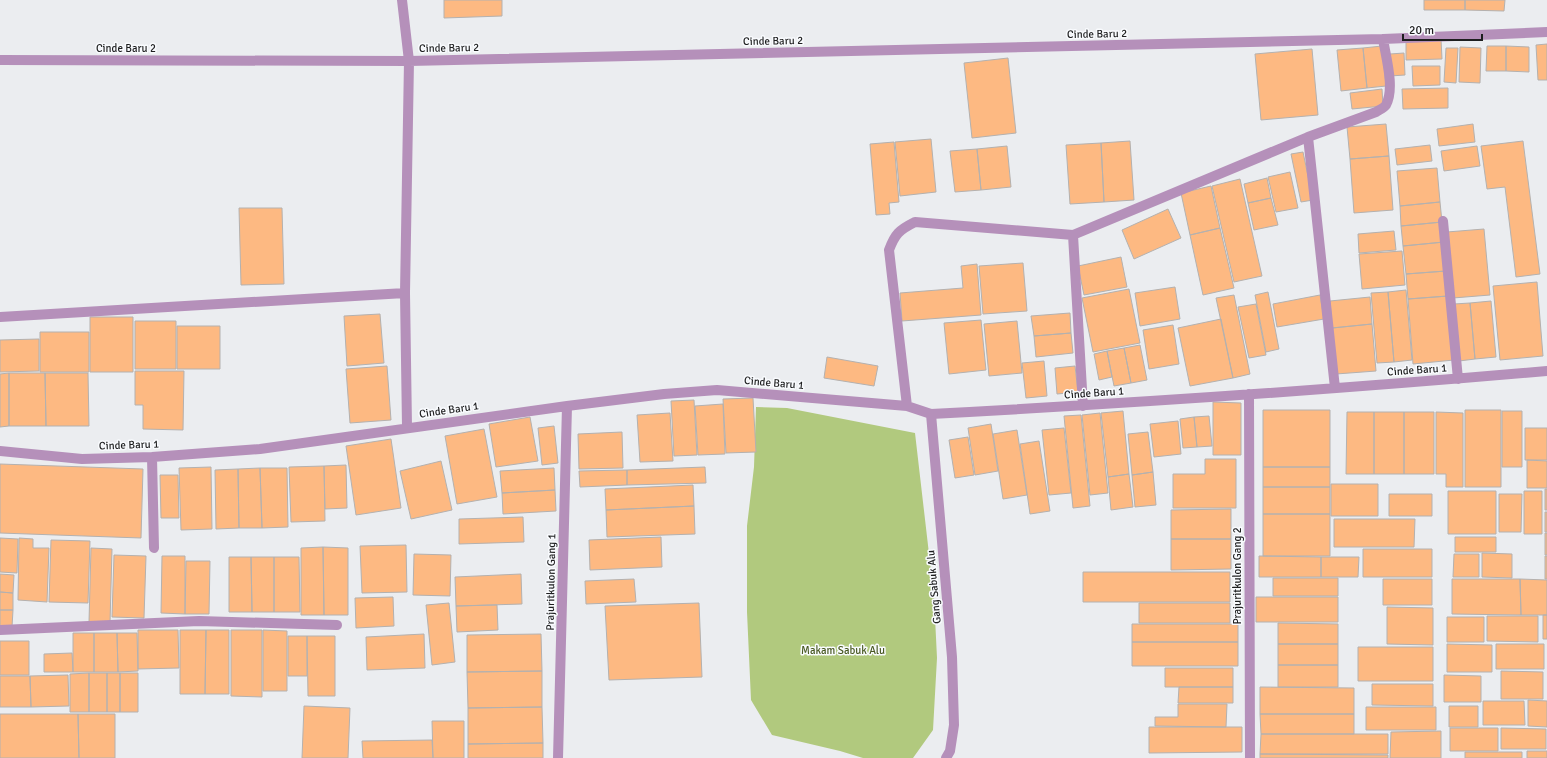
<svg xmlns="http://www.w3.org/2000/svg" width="1547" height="758" font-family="Signika,sans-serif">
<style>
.green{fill:#b1c97e}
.building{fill:#fdb982;stroke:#b4b1af}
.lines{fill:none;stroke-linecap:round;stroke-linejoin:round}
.street{stroke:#b590ba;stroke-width:10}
.labels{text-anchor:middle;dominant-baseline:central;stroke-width:3;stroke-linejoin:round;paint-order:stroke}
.street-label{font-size:11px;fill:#1d1e1f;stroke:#f9fbfe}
.park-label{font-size:11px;fill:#485821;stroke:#f9fbfe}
</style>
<rect width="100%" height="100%" fill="#ebedf0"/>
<!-- green -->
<path class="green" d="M756,407l31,1 128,25 19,164 3,61 -4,72 -20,28h-50l-23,-7 -68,-16 -21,-35 -4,-88v-86l7,-59z"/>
<!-- building -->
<path class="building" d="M444,0h58v16l-58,2z
M1424,0h41v10h-41z
M1465,0h40l-1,11 -39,-1z
M1441,39l1,20 -36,1v-20z
M1547,44v36h-9l-2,-35z
M1382,46l4,40 -19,2 -4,-40z
M1487,46h19v25h-20z
M1506,46l23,1v25l-23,-1z
M1460,47l21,1 -1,35 -21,-1z
M1363,48l4,40 -26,3 -4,-41z
M1446,48h12l-2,35 -12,-1z
M1312,49l6,66 -57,5 -6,-66z
M1404,53l1,22 -15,1v-22z
M1008,58l8,75 -44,5 -8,-75z
M1412,66h28v19l-27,1z
M1448,88v20l-45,1 -1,-20z
M1382,89l1,17 -31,3 -2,-16z
M1386,124l3,32 -39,3 -3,-32z
M1473,124l2,18 -36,4 -2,-17z
M931,139l5,53 -36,4 -5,-54z
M1130,141l4,59 -30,2 -3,-59z
M1523,141l17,133 -24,3 -11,-90 -18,2 -6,-43z
M894,142l5,60 -10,1 1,11 -14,1 -6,-71z
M1101,143l3,59 -34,2 -4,-59z
M1430,145l2,16 -35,4 -2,-16z
M1007,146l4,41 -30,3 -4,-41z
M1477,146l3,20 -36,5 -3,-20z
M977,149l4,41 -26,2 -5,-41z
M1303,152l10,48 -12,2 -10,-48z
M1389,156l4,54 -39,3 -4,-54z
M1437,168l3,34 -40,4 -3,-35z
M1290,172l8,36 -22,4 -8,-35z
M1267,178l4,20 -23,5 -4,-19z
M1240,179l22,97 -28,6 -22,-96z
M1211,186l9,42 -30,7 -9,-42z
M1271,198l7,27 -24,5 -6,-27z
M1440,202l2,20 -41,4 -1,-20z
M239,208h43l2,76 -43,1z
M1168,209l13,29 -47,21 -12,-29z
M1442,222l2,20 -41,4 -2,-20z
M1220,228l14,60 -31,7 -13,-60z
M1484,229l6,66 -37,3 -6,-66z
M1394,231l2,19 -37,3 -1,-19z
M1444,242l2,29 -40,3 -3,-28z
M1402,251l3,34 -43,4 -3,-35z
M1121,257l6,30 -43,8 -6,-29z
M1023,263l4,48 -44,3 -4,-48z
M977,264l4,51 -79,6 -2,-28 63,-5 -2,-22z
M1446,271l2,25 -40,3 -2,-25z
M1537,282l6,74 -43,4 -7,-74z
M1175,287l5,32 -40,7 -5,-33z
M1129,289l11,54 -47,9 -11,-54z
M1406,290l6,70 -18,2 -6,-70z
M1268,292l11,57 -13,3 -11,-57z
M1388,292l6,70 -17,1 -6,-70z
M1234,295l16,79 -17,4 -17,-80z
M1320,295l4,24 -47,8 -4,-23z
M1448,296l6,64 -41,4 -5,-65z
M1370,297l2,27 -40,4 -2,-27z
M1491,301l5,56 -21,2 -5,-56z
M1470,303l5,56 -16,2 -5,-57z
M1256,304l10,51 -17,3 -11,-51z
M1070,313l1,20 -37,3 -3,-20z
M380,314l4,49 -37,3 -3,-50z
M90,317h43v55h-43z
M1221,319l12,59 -43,8 -12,-58z
M981,320l5,50 -37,4 -5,-51z
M135,321h41v48h-41z
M1017,321l5,52 -33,3 -5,-52z
M1372,324l4,47 -40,3 -4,-46z
M1173,325l6,39 -30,5 -6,-39z
M177,326h43v43h-43z
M40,332h49v40h-49z
M1071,333l2,20 -37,4 -2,-21z
M39,339v32l-39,1v-32z
M1140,345l7,35 -16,3 -7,-35z
M1124,348l7,35 -17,3 -7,-35z
M1107,351l5,26 -13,3 -5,-26z
M827,357l51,9 -4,20 -50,-8z
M1044,361l3,35 -21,2 -4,-35z
M387,366l4,54 -41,3 -4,-54z
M1075,366l3,26 -21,2 -2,-26z
M135,371h49l-1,59 -40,-1v-24h-8z
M9,373h36l1,53h-37z
M9,373v53l-9,1v-53z
M45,373h43l1,53h-43z
M753,398l3,54 -30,1 -3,-54z
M694,400l3,55 -23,1 -3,-55z
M1213,402l28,1v52h-28z
M723,404l2,50 -27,1 -3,-49z
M1263,410h67v57h-67z
M1465,410h36v77h-36z
M1123,411l6,63 -21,3 -7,-64z
M1502,411h20v56h-20z
M1347,412h27v62h-28z
M1374,412h30v62h-30z
M1404,412h30v62h-30z
M1436,412l27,1v74h-17v-13h-10z
M670,413l3,48 -33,1 -3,-47z
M1100,413l8,80 -18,2 -8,-80z
M1081,415l9,91 -17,2 -9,-92z
M1209,416l3,30 -15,1 -3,-30z
M530,417l8,44 -42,6 -7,-43z
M1194,417l3,30 -14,1 -3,-29z
M1178,421l3,33 -27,3 -4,-33z
M991,424l7,47 -23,4 -7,-47z
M554,426l4,37 -16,2 -4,-37z
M1064,428l7,65 -22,2 -7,-65z
M1525,428h22v32h-22z
M484,429l13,68 -40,7 -12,-68z
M1017,430l10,65 -24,4 -10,-65z
M622,432l1,36 -44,1 -1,-35z
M1148,432l5,40 -21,3 -4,-41z
M968,437l6,38 -19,3 -6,-38z
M391,439l10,69 -45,7 -10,-69z
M1039,441l11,70 -20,3 -10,-70z
M1205,459h31v49h-63v-34h32z
M1527,460l20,1v27h-20z
M441,461l11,49 -41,9 -11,-48z
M0,464l143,5 -2,69 -141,-5z
M346,465l1,43 -22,1 -1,-43z
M324,466l1,55 -34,1 -2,-55z
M211,467l1,62 -31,1 -2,-62z
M705,467l1,16 -79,2v-15z
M1263,467h67v20h-67z
M260,468h27l1,59 -26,1z
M260,468l2,60h-23l-1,-59z
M554,468l1,22 -53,3 -2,-22z
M238,469l1,59 -23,1 -1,-59z
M627,470v15l-47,2 -1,-16z
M1153,472l3,33 -21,2 -3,-32z
M1129,474l4,33 -22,3 -3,-33z
M160,475h18l1,43h-18z
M1331,484h47v32h-47z
M693,485l1,21 -88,4 -1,-21z
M1263,487h67v27h-67z
M1545,489h2v21h-2z
M555,490l1,21 -53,3 -1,-21z
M1448,491h48v43h-48z
M1524,491h18v43h-18z
M1389,494h43v22h-43z
M1499,494h23l-1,38h-22z
M694,506l1,28 -88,3 -1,-27z
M1231,509v30h-60v-29z
M1545,512h2v20h-2z
M1263,514h67v42h-67z
M523,517l1,25 -65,2v-25z
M1334,519h81l-1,28h-80z
M1545,533h2v22h-2z
M661,537l1,30 -72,3 -1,-30z
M1455,537h41v15h-41z
M0,538l18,1 -1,34 -17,-1z
M19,538l14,1v9h16l-2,54 -29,-2z
M1171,539h60v30l-60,1z
M51,540l39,1 -2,62 -39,-1z
M406,545l1,47 -45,1 -2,-47z
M323,547l25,1v67h-24z
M323,547l1,68h-23v-67z
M91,548l21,1 -2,74 -21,-1z
M1363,549h69v28h-69z
M1482,553l30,1v24l-30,-1z
M414,554l37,1 -1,41 -37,-1z
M1454,554h25v23h-26z
M114,555l32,1 -2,62 -32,-1z
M162,556h23v58l-24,-1z
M1259,556l62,1v20h-62z
M1545,556h2v23h-2z
M229,557h22l1,55h-23z
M251,557h23v55h-22z
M274,557h25l1,55h-26z
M1321,557h38l-1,20h-37z
M186,561h24l-1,53h-24z
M1083,572h147v30h-147z
M0,574l14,1 -1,18 -13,-1z
M521,574l1,30 -66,2 -1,-29z
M1273,578h65v18h-65z
M634,579l2,23 -50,2 -1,-23z
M1383,579h49v26h-49z
M1452,579h68l1,36 -69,-1z
M1520,579l27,1v35h-26z
M0,592l13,1v17h-13z
M393,597l1,29 -38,2 -1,-30z
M1256,597h82v25h-82z
M449,603l6,59 -23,3 -6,-60z
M699,603l3,74 -93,3 -4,-74z
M1139,603h91v20h-91z
M497,605l1,25 -41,2 -1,-26z
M1387,607l46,1v37l-46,-1z
M0,610h13l-1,17 -12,-1z
M1543,615h4v24h-4z
M1487,616h51v26l-51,-1z
M1447,617h37v25h-37z
M1278,623l60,1v20h-60z
M1132,624h106v18h-106z
M138,630h40l1,38 -41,1z
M180,630h26l-1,64h-25z
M206,630h23v64h-24z
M231,630h31v67l-31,-1z
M263,630l24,1v60h-24z
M73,633h21v39h-21z
M94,633h23l1,39h-24z
M117,633h20l1,38 -20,1z
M424,634l1,34 -58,2 -1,-33z
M541,634l1,37 -75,1v-37z
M288,636h19v40h-19z
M307,636h28v60h-27z
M0,641h29v34h-29z
M1132,642h106v24h-106z
M1278,644h60v21h-60z
M1447,644l45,1v27h-45z
M1496,644h48v25h-48z
M1358,647h75v34h-75z
M72,653l1,19h-29v-18z
M1278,665h60v22h-60z
M1165,668h68v19h-68z
M542,671v36l-74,1 -1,-36z
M1501,671l42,1v27h-42z
M89,673h18v39h-18z
M89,673v39h-19v-38z
M107,673h13v39h-13z
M120,673h18v39h-18z
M68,675l1,31 -38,1 -1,-31z
M1444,675l37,1v26h-37z
M0,676h30l1,31h-31z
M1372,684h61v22l-61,-1z
M1179,687h54v16h-55z
M1260,687l94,1v26h-94z
M1528,700l19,1v26l-19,-1z
M1483,701h41l1,24h-42z
M1178,704h49l-1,23 -71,-1v-9h23z
M304,706l46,2 -2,50h-46z
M1449,706h29v21h-29z
M542,707l1,36 -75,1v-36z
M1366,707h70v23h-70z
M0,714h78l1,44h-79z
M78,714h37v44h-36z
M1260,714h94v20h-93z
M432,721h32v37h-31z
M1149,727h93v25l-93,1z
M1450,728h48v23h-48z
M1501,728l45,1v20h-45z
M1441,731v27h-51l1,-26z
M1261,734h127v20h-128z
M432,740l1,18h-70l-1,-17z
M543,743v15h-75v-14z
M1527,751h20v7h-20z
M1465,752h57v6h-57z
M1260,754l128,1v3h-128z"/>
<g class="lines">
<!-- street -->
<path class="street" d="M402,0l7,61 -4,232 2,134
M0,60l409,1 974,-22 164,-7
M1308,137l27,251
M1443,221l15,158
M1073,235l10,171
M0,317l405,-24
M1249,394l1,364
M907,406l-18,-156c6,-16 10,-20 26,-28l158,13 235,-98 68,-25c3,-2 8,-4 10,-7 9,-17 0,-47 -3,-66
M931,414l21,243 2,68 -4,26 -4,7
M0,451l82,8 70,-2 108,-8 307,-43 97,-12 53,-4 190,16 24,8c206,-11 411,-25 616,-43
M152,457l2,91
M0,630l199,-9 138,4
M558,758l9,-352"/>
</g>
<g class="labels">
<!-- street labels -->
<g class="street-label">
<text transform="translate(1097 34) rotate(-1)">Cinde Baru 2</text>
<text transform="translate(773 41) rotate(-1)">Cinde Baru 2</text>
<text x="126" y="48">Cinde Baru 2</text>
<text transform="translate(449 48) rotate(-1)">Cinde Baru 2</text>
<text transform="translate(1417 370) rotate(-4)">Cinde Baru 1</text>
<text transform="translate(774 383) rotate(5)">Cinde Baru 1</text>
<text transform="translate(1094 393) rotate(-4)">Cinde Baru 1</text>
<text transform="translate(449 410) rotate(-8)">Cinde Baru 1</text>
<text transform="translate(129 445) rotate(-2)">Cinde Baru 1</text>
<text transform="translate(1237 576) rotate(-90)">Prajuritkulon Gang 2</text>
<text transform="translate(551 582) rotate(-89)">Prajuritkulon Gang 1</text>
<text transform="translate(934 587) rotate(-95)">Gang Sabuk Alu</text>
</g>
<!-- park labels -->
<g class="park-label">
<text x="843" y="650">Makam Sabuk Alu</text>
</g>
</g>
<!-- scale -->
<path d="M1403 34v6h79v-6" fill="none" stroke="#1d1e1f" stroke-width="2"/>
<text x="1409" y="34" font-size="12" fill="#1d1e1f" stroke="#f9fbfe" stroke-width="3" paint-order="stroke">20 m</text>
</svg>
